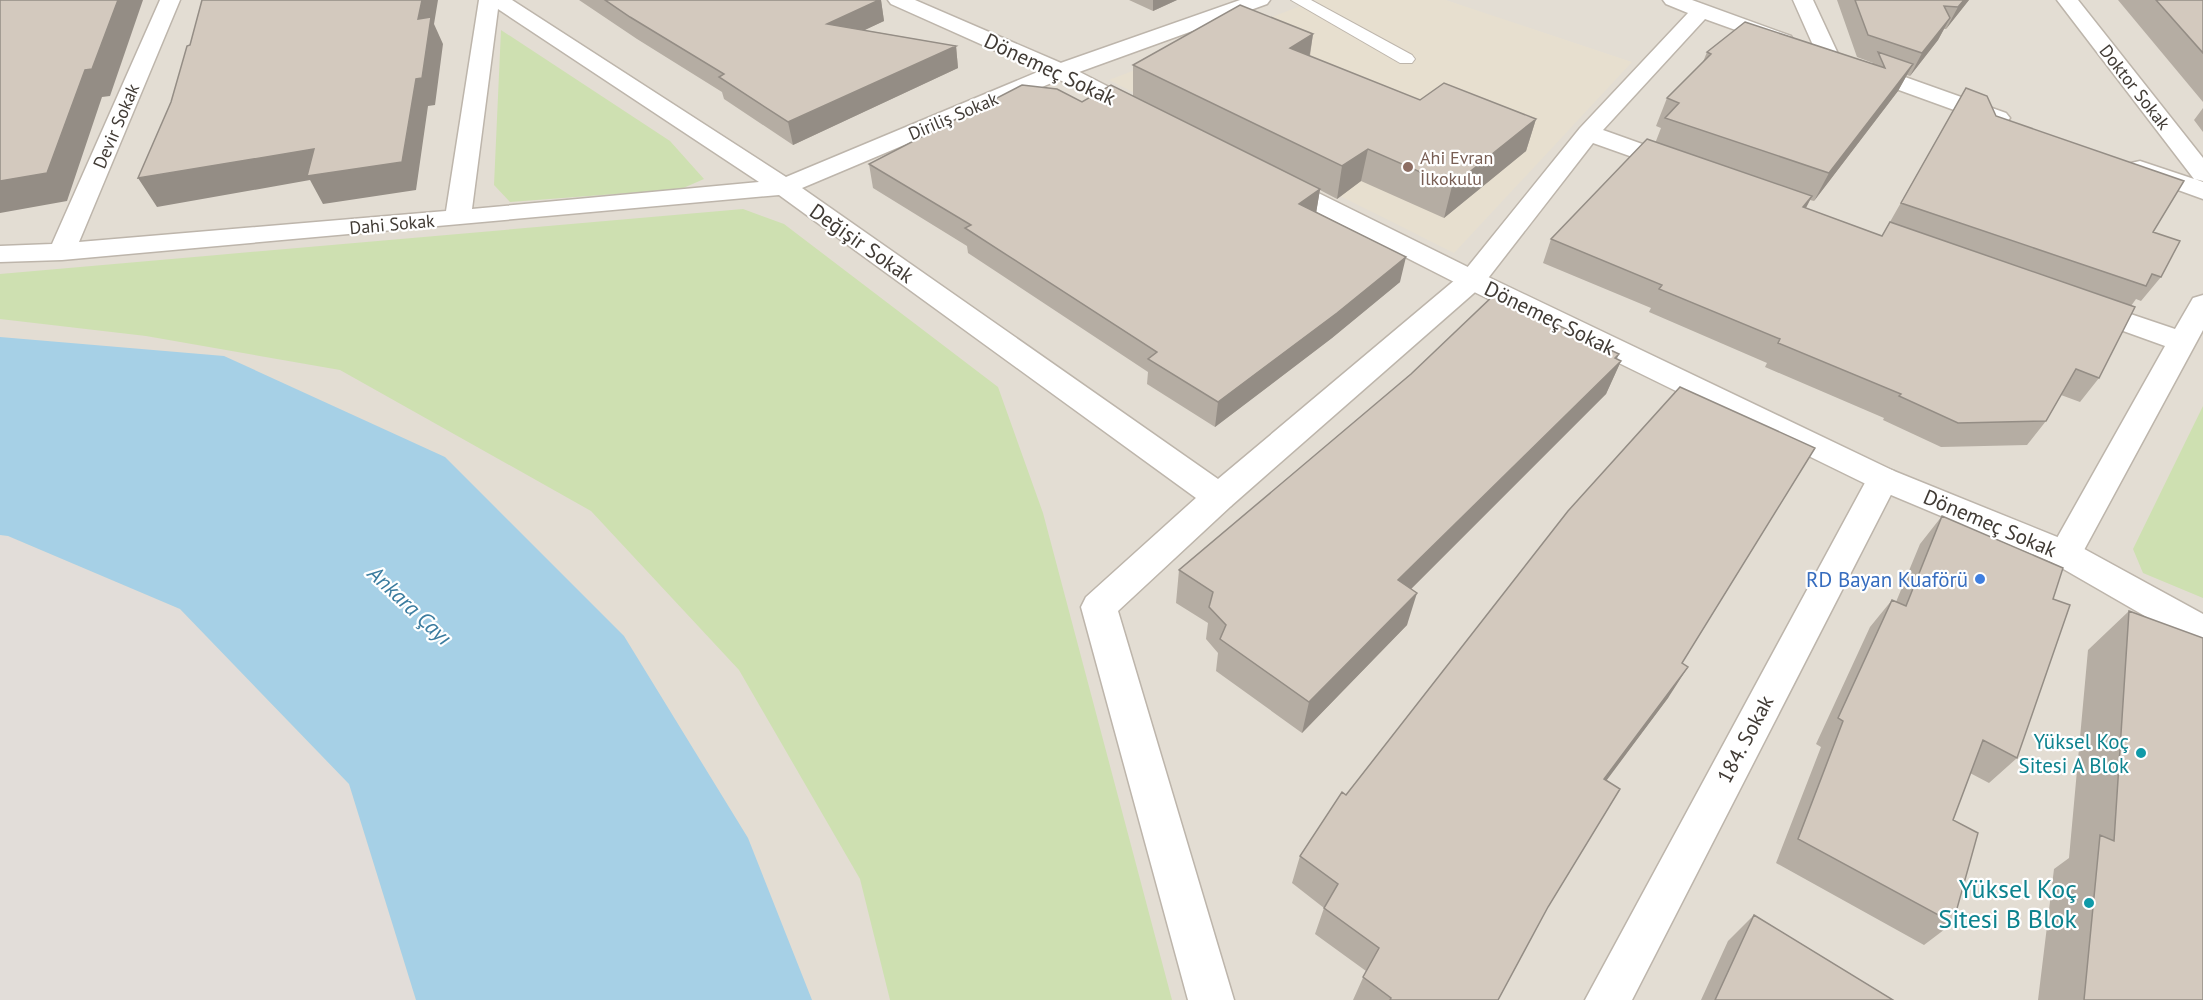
<svg xmlns="http://www.w3.org/2000/svg" width="2203" height="1000" font-family="'PT Sans',sans-serif">
<style>
.residential{fill:#e3ddd3}
.industrial{fill:#e2ddd9}
.education{fill:#e7dfcf}
.green{fill:#cee0b1}
.water{fill:#a6d0e6}
.lines{fill:none;stroke-linecap:round;stroke-linejoin:round}
.service-casing{stroke:#bdb5ab;stroke-width:2}
.minor-casing{stroke:#bdb5ab;stroke-width:3}
.tertiary-casing{stroke:#bdb5ab;stroke-width:3}
.service{fill:#fff;fill-rule:evenodd}
.minor{fill:#fff;fill-rule:evenodd}
.tertiary{fill:#fff;fill-rule:evenodd}
.wall{fill:#b5ada3}
.shaded-wall{fill:#948d85}
.building{fill:#d3c9be;stroke:#948d85;stroke-width:1.5}
.education-dot{fill:#8d6e63;stroke:#fff;stroke-width:2}
.shop-dot{fill:#3f7fe0;stroke:#fff;stroke-width:2}
.culture-dot{fill:#0f9aa8;stroke:#fff;stroke-width:2}
.labels{text-anchor:middle;dominant-baseline:central;stroke-width:4.5;stroke-linejoin:round;paint-order:stroke}
.far-street-label{font-size:18px;fill:#413b35;stroke:#fff}
.far-education-label{font-size:18px;fill:#785e54;stroke:#fff;text-anchor:start}
.street-label{font-size:21px;fill:#413b35;stroke:#fff}
.shop-label{font-size:21px;fill:#366cbe;stroke:#fff;text-anchor:end}
.culture-label{font-size:21px;fill:#0d838f;stroke:#fff;text-anchor:end}
.water-label{font-size:22px;font-style:italic;fill:#3b7c9f;stroke:#fff}
.near-culture-label{font-size:26px;fill:#0d838f;stroke:#fff;text-anchor:end}
</style>
<rect width="100%" height="100%" fill="#f0ebe4"/>
<!-- residential -->
<path class="residential" d="M0,0h2203v1000h-2203z"/>
<!-- industrial -->
<path class="industrial" d="M0,535l8,1 172,73 169,175 67,216h-416z"/>
<!-- education -->
<path class="education" d="M1316,0h130l186,62 -178,191 -345,-173z"/>
<!-- green -->
<path class="green" d="M501,30l169,111 34,38 -23,10 -171,13 -16,-17z
M743,209l41,15 214,163 45,126 129,487h-282l-30,-121 -121,-209 -148,-159 -251,-141 -194,-34 -146,-17v-45z
M2203,406v192l-60,-25 -10,-24z"/>
<!-- water -->
<path class="water" d="M0,337l224,19 221,101 179,179 124,202 64,162h-396l-67,-216 -169,-175 -172,-73 -8,-1z"/>
<g class="lines">
<!-- service casing -->
<g class="service-casing">
<path id="service" d="M1291,0h20l101,55 3,4 -3,4h-12z"/>
</g>
<!-- minor casing -->
<g class="minor-casing">
<path id="minor" d="M160,0h20l-101,242 367,-31 33,-211h33l274,177 266,-111 188,-66h30l-3,4 -199,72 -266,112 416,291 244,-205 118,-146 108,-115 -22,-9 -3,-4h29l99,36 3,5 -3,5 -8,1 -78,-28 -102,111 84,30 3,5 -3,5 -9,2 -9,-2 -76,-27 -111,143 -251,220 -12,3 -12,-3 -428,-311 -717,65 -62,2v-16l52,-2zM498,9l261,173 -287,27z
M1793,0h20l26,56 -3,5 -8,2 -8,-2z
M2057,0h21l125,158v23l-8,-2 8,3v17l-72,-26 -3,-5 3,-5 9,-2 54,18z
M1860,61l146,52 4,5 -4,5 -8,2 -8,-2 -138,-50 -3,-5 3,-5z
M2203,295v35l-126,233 -12,4 -12,-4 -5,-9 117,-208 -89,-32 -4,-6 4,-6 10,-3 89,30 18,-31z
M1883,467l11,4 5,8 -267,521h-47l282,-521 5,-8z"/>
</g>
<!-- tertiary casing -->
<g class="tertiary-casing">
<path id="tertiary" d="M888,0h27l153,66 80,41 4,5 -4,5 -8,2 -8,-2 -80,-41 -161,-72z
M1277,174l9,3 196,97 412,197 183,74 126,69v33l-13,-5 -137,-79 -181,-76 -410,-201 -194,-99 -4,-5 4,-5z
M1219,485l12,3 4,9 -4,9 -113,105 116,389h-46l-107,-393 5,-10 121,-109z"/>
</g>
<!-- service -->
<use href="#service" class="service"/>
<!-- minor -->
<use href="#minor" class="minor"/>
<!-- tertiary -->
<use href="#tertiary" class="tertiary"/>
</g>
<!-- wall -->
<path class="wall" d="M579,0h302l3,21 -20,9 92,16 2,22 -165,77 -69,-46 -2,-7 -85,-53z
M1129,0h48l-24,11z
M1837,0h132l-23,29h-2l-6,11 -28,36 -3,-1 -9,16 -84,110 -4,-1 -4,8 76,28 84,-148 30,28 157,116 8,45 -20,24 -5,-2 -5,7 -32,72 -19,24 -19,-7 -15,26 -19,24 -86,2 -58,-27 1,-2 -119,-51 2,-4 -118,-51 2,-4 -108,-45 8,-24 105,-98 5,-13 -5,-2 11,-28 36,-36 4,-10 165,12 1,-1 -16,-6z
M2118,0h85v102z
M1313,34l-3,22 110,44 116,19 -10,32 -82,67 -83,-37 -24,18 -17,-9 -4,22 84,70 -68,56 -117,89 -68,-43 1,-12 -180,-119 -1,-7 -94,-58 -4,-24 213,-62 51,-6v-31z
M2203,108v24l-9,-12z
M1617,359l4,2 -15,33 -195,195 -4,36 -105,108 -86,-62 2,-18 -12,-14 2,-16 -32,-20 3,-33 232,-196z
M1942,516l111,83 -36,159 -28,25 -19,-10 -17,47v103l-29,22 -148,-82 45,-116 -5,-3 54,-117 22,-27 4,2 24,-58z
M2129,611l74,389h-165l16,-131 15,-11 19,-208z
M1682,663l-14,35 -62,82 -108,220h-145l13,-29 -51,-37 9,-26 -32,-25 8,-27 46,-61z
M1754,915l139,85h-192l27,-59z"/>
<!-- shaded-wall -->
<path class="shaded-wall" d="M118,0h25l-33,96 -8,1 -35,104 -67,12v-32l85,-111z
M422,0h16l-4,24 9,20 -8,61 -7,1 -12,84 -93,14 -13,-24 -153,27 -19,-29z
M879,0h2l3,21 -53,25 -4,-22z
M1153,0h24l-24,11z
M1964,0h5l-23,29 12,-22z
M1950,18l-12,22 -28,36 12,-23z
M1313,34l-5,31 -18,-17z
M956,46l2,22 -165,77 -5,-23z
M1913,64l-15,27 -84,110 15,-28z
M1536,119l-10,32 -82,67 8,-32z
M1368,149l-7,32 -24,18 5,-33z
M1320,189l-4,25 -17,-10z
M1812,196l-12,23 3,-12z
M1406,257l-6,25 -68,56 -117,89 3,-25z
M1619,354l-7,15 9,-8 -15,33 -218,218 10,-32z
M1417,593l-10,32 -105,108 7,-31z
M1688,667l-20,31 -82,110 18,-29z"/>
<!-- building -->
<path class="building" d="M0,0h118l-26,69 -7,1 -38,103 -47,8z
M202,0h220l-4,19 13,-2 -9,61 -6,1 -14,83 -95,14 7,-27 -176,29 33,-76 16,-56 3,-1z
M605,0h274l-52,24 129,22 -168,76 -69,-45 5,-3 -94,-57z
M1855,0h109l-6,7 -14,-1 6,12 -28,35 -54,-18z
M2156,0h47v53z
M1240,5l73,29 -23,14 130,52 24,-17 92,36 -84,67 -84,-37 -26,17 -209,-101z
M1745,22l140,46 -7,-16 35,12 -84,109 -164,-55 14,-15 -12,-5 44,-44 -4,-2z
M1022,85l35,4 25,13 29,-17 209,104 -21,15 107,53 -69,56 -119,89 -70,-43 9,-7 -192,-124 6,-3 -102,-61z
M1966,88l21,8 9,20 188,65 -31,51 27,9 -19,36 -9,-3 -6,12 -245,-83z
M1647,139l165,57 -9,11 79,29 8,-14 245,85 -36,71 -23,-9 -30,52 -88,2 -59,-27 2,-2 -123,-51 2,-4 -121,-50 3,-4 -111,-46z
M1494,295l125,59 -4,4 6,3 -223,219 19,13 -108,109 -89,-63 6,-14 -17,-18 4,-15 -34,-22 232,-196z
M1680,387l135,61 -133,215 6,4 -84,112 16,10 -72,118 -50,93h-108l1,-2 -28,-21 16,-29 -55,-40 14,-24 -38,-28 42,-64 4,3 222,-284z
M1942,516l121,52 -10,31 17,6 -53,153 -34,-18 -30,80 25,13 -25,90 -155,-84 45,-118 -5,-3 54,-118 14,6z
M2129,611l74,27v362h-119l16,-165 14,6z
M1754,915l139,85h-178z"/>
<!-- markers -->
<circle class="education-dot" cx="1408" cy="167" r="6"/>
<circle class="shop-dot" cx="1980" cy="579" r="6"/>
<g class="culture-dot">
<circle cx="2141" cy="753" r="6"/>
<circle cx="2089" cy="903" r="6"/>
</g>
<g class="labels">
<!-- far-street labels -->
<g class="far-street-label">
<text transform="translate(2135 87) rotate(52)">Doktor Sokak</text>
<text transform="translate(953 116) rotate(-23)">Diriliş Sokak</text>
<text transform="translate(116 126) rotate(-67)">Devir Sokak</text>
<text transform="translate(392 224) rotate(-5)">Dahi Sokak</text>
</g>
<!-- far-education labels -->
<g class="far-education-label">
<text x="1420" y="157">Ahi Evran<tspan x="1420" dy="21">İlkokulu</tspan></text>
</g>
<!-- street labels -->
<g class="street-label">
<text transform="translate(1050 69) rotate(25)">Dönemeç Sokak</text>
<text transform="translate(862 243) rotate(35)">Değişir Sokak</text>
<text transform="translate(1550 318) rotate(26)">Dönemeç Sokak</text>
<text transform="translate(1990 523) rotate(23)">Dönemeç Sokak</text>
<text transform="translate(1745 739) rotate(-62)">184. Sokak</text>
</g>
<!-- shop labels -->
<g class="shop-label">
<text x="1968" y="579">RD Bayan Kuaförü</text>
</g>
<!-- culture labels -->
<g class="culture-label">
<text x="2129" y="741">Yüksel Koç<tspan x="2129" dy="24">Sitesi A Blok</tspan></text>
</g>
<!-- water labels -->
<g class="water-label">
<text transform="translate(410 605) rotate(43)">Ankara Çayı</text>
</g>
<!-- near-culture labels -->
<g class="near-culture-label">
<text x="2077" y="888">Yüksel Koç<tspan x="2077" dy="30">Sitesi B Blok</tspan></text>
</g>
</g>
</svg>
